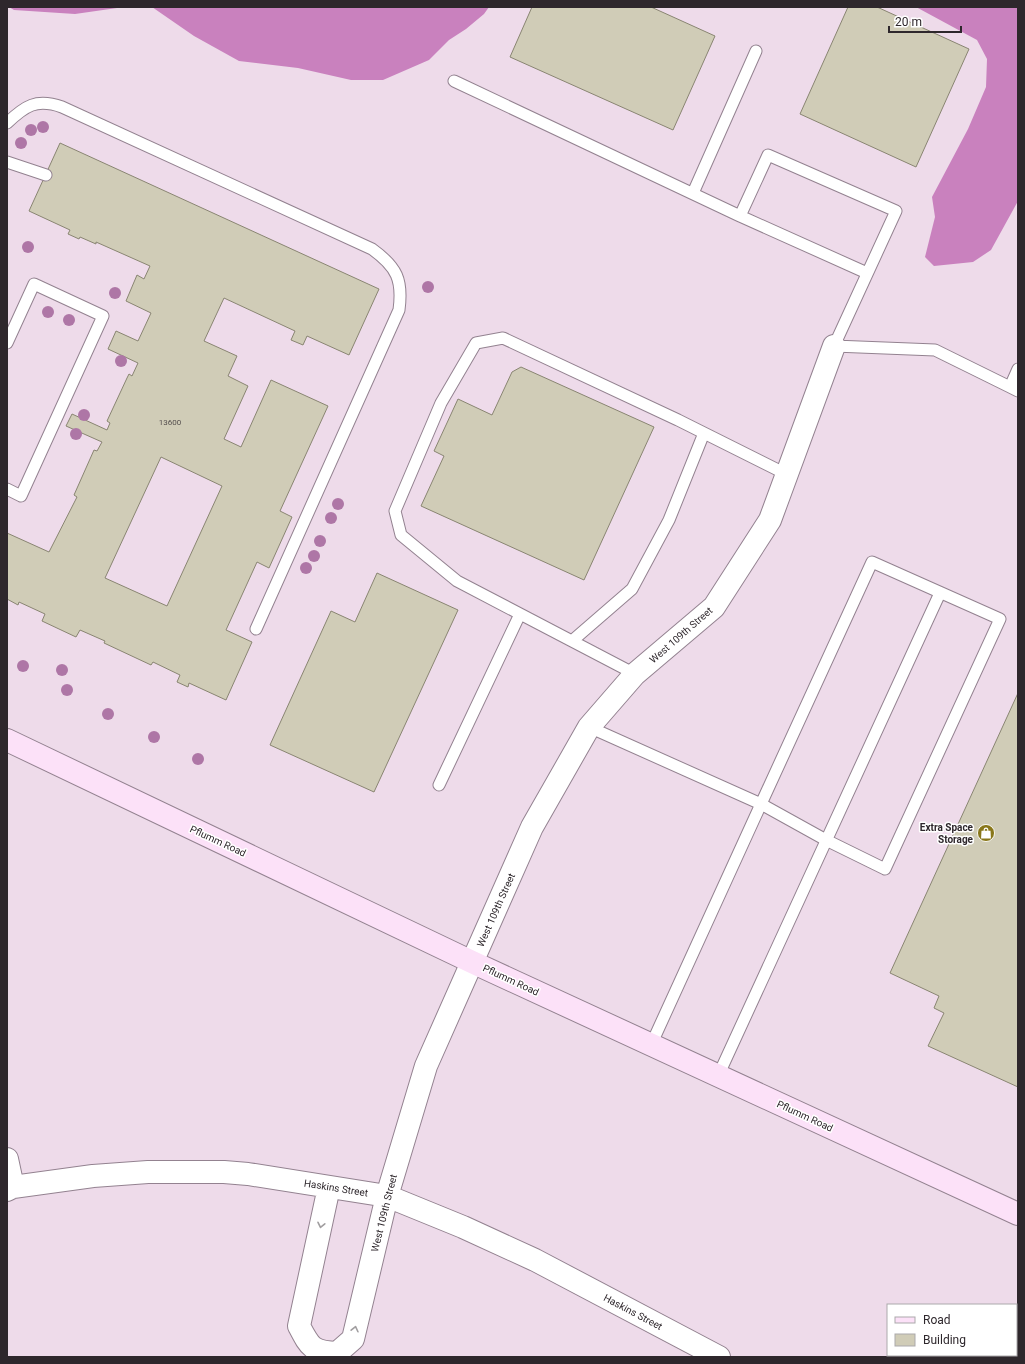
<svg xmlns="http://www.w3.org/2000/svg" width="1025" height="1364" font-family="Roboto,sans-serif">
<style>
.forest{fill:#c981be}
.building{fill:#d0ccb7;stroke:#898572;fill-rule:evenodd}
.lines{fill:none;stroke-linecap:round;stroke-linejoin:round}
.lane-casing{stroke:#938290;stroke-width:13}
.street-casing{stroke:#938290;stroke-width:24}
.secondary-casing{stroke:#938290;stroke-width:24}
.lane{stroke:#fff;stroke-width:11}
.street{stroke:#fff;stroke-width:22}
.secondary{stroke:#fce1f8;stroke-width:22}
.tree{fill:#ae76a6}
.oneway{stroke:#a19ea0}
.labels{text-anchor:middle;dominant-baseline:central;stroke-width:3;stroke-linejoin:round;paint-order:stroke}
.number-label{font-size:8px;fill:#56504f}
.street-label{font-size:10px;fill:#2e272c;stroke:#fff}
.poi-label{font-size:10px;font-weight:bold;fill:#2e272c;stroke:#fff;text-anchor:end}
</style>
<rect width="100%" height="100%" fill="#eedbea"/>
<!-- forest -->
<path class="forest" d="M9,7h115l-49,7 -61,-4z
M152,7h337l-5,7 -18,15 -17,11 -20,20 -46,20h-32l-53,-12 -59,-7 -45,-25z
M916,7h102v194l-27,49 -18,12 -39,4 -9,-9 10,-40 -3,-20 36,-68 18,-42 1,-28 -10,-19z"/>
<!-- building -->
<path class="building" d="M532,7h119l64,29 -42,94 -163,-73z
M848,7h29l92,42 -53,118 -116,-53z
M60,143l319,146 -30,66 -42,-19 -4,9 -12,-5 4,-9 -71,-33 -20,43 33,15 -9,20 20,10 -24,53 17,8 30,-67 57,26 -48,105 12,6 -23,51 -12,-6 -31,68 26,12 -26,58 -37,-17 -1,4 -11,-5 3,-7 -27,-13 -2,3 -47,-22 1,-2 -25,-11 -4,7 -34,-16 3,-7 -26,-12 -1,3 -11,-6v-66l42,19 28,-55 -3,-2 20,-45 3,1 5,-9 -36,-16 6,-12 35,16 3,-7 -3,-2 20,-43 2,-4 3,2 6,-13 -30,-14 8,-18 22,10 13,-28 -25,-12 11,-26 7,4 6,-13 -54,-24v2l-16,-7 -1,2 -11,-5 2,-4 -41,-19zM161,457l61,29 -55,120 -62,-28z
M521,367l133,60 -70,153 -163,-74 23,-50 -10,-5 24,-52 34,16 20,-43z
M377,573l81,37 -84,182 -104,-47 61,-134 24,11z
M1018,693v394l-90,-41 16,-33 -10,-5 5,-12 -49,-23z"/>
<g class="lines">
<!-- lane casing -->
<g class="lane-casing">
<path id="lane" d="M454,81l286,135 28,-61 128,56 -62,135 101,4 75,37
M7,123c18,-17 29,-25 55,-16l310,142c25,18 31,31 27,61l-143,319
M7,162l39,13
M693,193l63,-142
M740,216l127,57
M7,343l27,-59 69,32 -82,180 -14,-7
M1018,369l-8,18 8,4
M872,562l128,57 -115,250 -59,-29 -65,-36z
M572,641l60,-52 37,-69 35,-87
M635,674l-178,-93 -56,-46 -6,-24 46,-108 35,-60 27,-5 175,82 108,54
M589,727l172,77 -110,241
M439,785l81,-171
M718,1076l222,-483"/>
</g>
<!-- street casing -->
<g class="street-casing">
<path id="street" d="M7,1159l6,28
M329,1187l-30,139c11,21 13,26 38,27l16,-14 34,-143 39,-130 106,-239 57,-100 46,-53 79,-67 56,-87 64,-174
M7,1190l6,-3 80,-11 55,-4h76l24,2 139,22 76,31 72,33 184,97"/>
</g>
<!-- secondary casing -->
<g class="secondary-casing">
<path id="secondary" d="M7,740l465,222 546,252"/>
</g>
<!-- lane -->
<use href="#lane" class="lane"/>
<!-- street -->
<use href="#street" class="street"/>
<!-- secondary -->
<use href="#secondary" class="secondary"/>
</g>
<!-- trees -->
<g class="tree">
<circle cx="43" cy="127" r="6"/>
<circle cx="31" cy="130" r="6"/>
<circle cx="21" cy="143" r="6"/>
<circle cx="28" cy="247" r="6"/>
<circle cx="428" cy="287" r="6"/>
<circle cx="115" cy="293" r="6"/>
<circle cx="48" cy="312" r="6"/>
<circle cx="69" cy="320" r="6"/>
<circle cx="121" cy="361" r="6"/>
<circle cx="84" cy="415" r="6"/>
<circle cx="76" cy="434" r="6"/>
<circle cx="338" cy="504" r="6"/>
<circle cx="331" cy="518" r="6"/>
<circle cx="320" cy="541" r="6"/>
<circle cx="314" cy="556" r="6"/>
<circle cx="306" cy="568" r="6"/>
<circle cx="23" cy="666" r="6"/>
<circle cx="62" cy="670" r="6"/>
<circle cx="67" cy="690" r="6"/>
<circle cx="108" cy="714" r="6"/>
<circle cx="154" cy="737" r="6"/>
<circle cx="198" cy="759" r="6"/>
</g>
<!-- one-way arrows -->
<defs><path id="oneway-chevron" d="M-2-3.5L2.5 0L-2 3.5" fill="none" stroke-width="1.6" stroke-linecap="round" stroke-linejoin="round"/></defs>
<g class="oneway">
<use href="#oneway-chevron" transform="translate(321 1225) rotate(102)"/>
<use href="#oneway-chevron" transform="translate(355 1329) rotate(-77)"/>
</g>
<!-- icons -->
<defs>
<g id="shop-disc" transform="scale(0.9)"><circle r="9.5" fill="#89771a" stroke="#fff"/><path d="M-5-2.5h2.3a2.7 3.5 0 0 1 5.4 0H5L5.5 6h-11ZM-1.5-2.5h3a1.5 2.3 0 0 0-3 0Z" fill="#fff"/></g>
</defs>
<g fill-rule="evenodd">
<use href="#shop-disc" x="986" y="833"/>
</g>
<g class="labels">
<!-- number labels -->
<g class="number-label">
<text x="170" y="422">13600</text>
</g>
<!-- street labels -->
<g class="street-label">
<text transform="translate(681 635) rotate(-41)">West 109th Street</text>
<text transform="translate(218 841) rotate(25)">Pflumm Road</text>
<text transform="translate(496 910) rotate(-66)">West 109th Street</text>
<text transform="translate(511 980) rotate(25)">Pflumm Road</text>
<text transform="translate(805 1116) rotate(25)">Pflumm Road</text>
<text transform="translate(336 1188) rotate(9)">Haskins Street</text>
<text transform="translate(384 1213) rotate(-76)">West 109th Street</text>
<text transform="translate(633 1312) rotate(28)">Haskins Street</text>
</g>
<!-- poi labels -->
<g class="poi-label">
<text x="973" y="827">Extra Space<tspan x="973" dy="12">Storage</tspan></text>
</g>
</g>
<!-- border -->
<rect width="1025" height="1364" fill="none" stroke="#2e272c" stroke-width="16"/>
<!-- legend -->
<rect x="887" y="1304" width="130" height="52" fill="#ffffff" stroke="#aba9ab"/>
<rect x="895" y="1317" width="20" height="6" fill="#fce1f8" stroke="#aba9ab"/>
<text x="923" y="1324" font-size="12" fill="#2e272c">Road</text>
<rect x="895" y="1334" width="20" height="12" fill="#d0ccb7" stroke="#aba9ab"/>
<text x="923" y="1344" font-size="12" fill="#2e272c">Building</text>
<!-- scale -->
<path d="M889 26v6h72v-6" fill="none" stroke="#2e272c" stroke-width="2"/>
<text x="895" y="26" font-size="12" fill="#2e272c" stroke="#ffffff" stroke-width="3" paint-order="stroke">20 m</text>
</svg>
